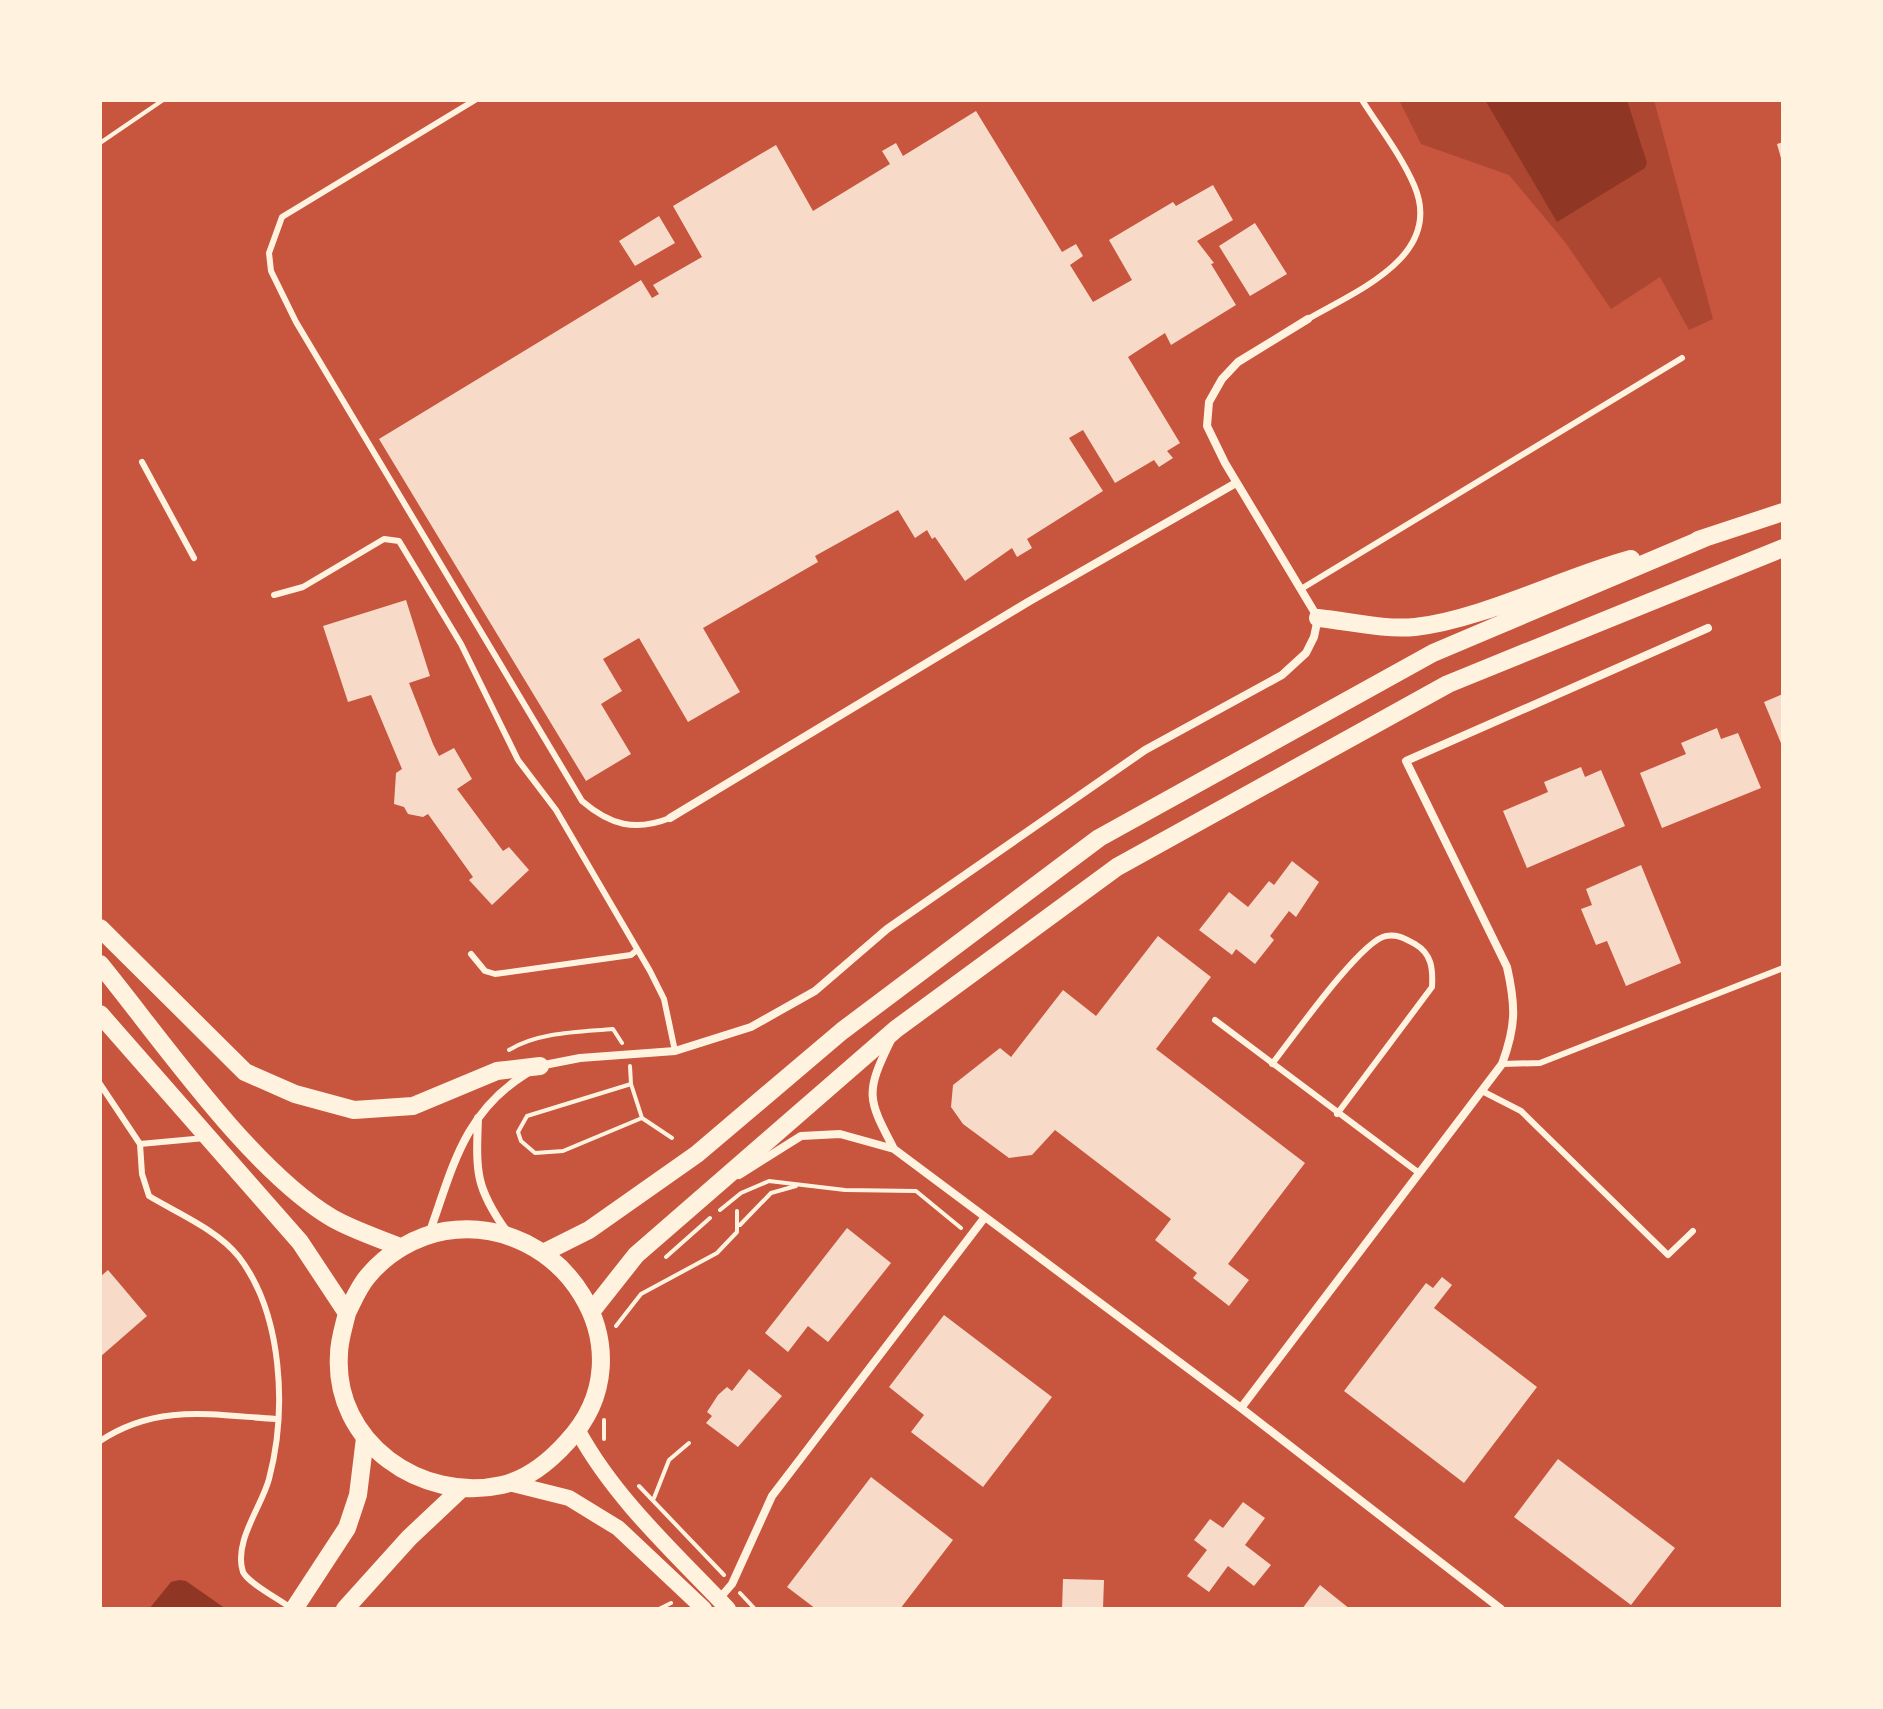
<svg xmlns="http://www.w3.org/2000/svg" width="1883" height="1709" font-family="Barlow,sans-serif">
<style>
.green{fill:#ae4732}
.water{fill:#8f3625}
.building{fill:#f7dbc8}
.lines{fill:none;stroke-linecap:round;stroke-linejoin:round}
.path{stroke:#fff3e0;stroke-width:4}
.service{stroke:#fff3e0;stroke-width:6}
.minor{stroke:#fff3e0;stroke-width:8}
.secondary{stroke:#fff3e0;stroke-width:16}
.primary{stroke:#fff3e0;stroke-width:18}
</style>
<rect width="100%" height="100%" fill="#c8553d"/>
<!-- green -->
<path class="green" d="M1399,100h255l59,219 -24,11 -29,-53 -49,32 -46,-67 -56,-67 -88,-31z"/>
<!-- water -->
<path class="water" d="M1485,100h142l20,63 -2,5 -88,54z
M179,1580l7,1 40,28h-77l22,-27z"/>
<!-- building -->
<path class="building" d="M976,111l86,141 14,-8 7,12 -13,9 23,37 39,-22 -23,-40 64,-38 3,4 37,-21 20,35 -36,21 17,22 -3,1 25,41 -65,40 -6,-12 -37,24 52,86 -13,8 6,7 -14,9 -5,-7 -39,23 -32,-53 -14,8 34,53 -76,48 5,9 -15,9 -5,-9 -47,33 -30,-44 -3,2 -5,-9 -12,8 -17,-28 -83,46 3,6 -115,66 37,64 -52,30 -49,-84 -36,21 19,32 -21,13 30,50 -45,27 -207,-342 262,-159 11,18 7,-4 -6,-9 49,-28 -29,-51 103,-61 37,66 77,-47 -8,-13 14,-8 7,13z
M1783,142v20h-1l-5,-18z
M659,216l16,27 -40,23 -16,-25z
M1255,223l32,51 -37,22 -31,-50z
M406,600l24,76 -21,7 24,61 6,12 15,-8 18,31 -15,10 46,62 6,-4 20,23 -37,35 -23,-25 4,-3 -45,-63 -5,3 -15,-3 -4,-7 -10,-3 2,-31 6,-4 -31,-74 -23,7 -25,-76z
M1783,694v54l-19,-46z
M1717,728l4,11 17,-6 23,55 -99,40 -22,-55 46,-19 -5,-11z
M1581,767l4,10 16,-7 24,56 -98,42 -24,-57 45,-19 -4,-10z
M1292,861l27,21 -23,35 -7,-6 -19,25 4,4 -19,24 -19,-15 -4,6 -33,-25 30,-38 19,15 21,-26 5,4z
M1641,865l40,98 -55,23 -19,-45 -11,4 -15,-36 11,-4 -6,-16z
M1158,936l53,41 -55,72 149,114 -77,101 21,16 -20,26 -36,-28 4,-5 -42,-33 16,-21 -116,-89 -23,25 -23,3 -46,-34 -12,-17 2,-22 47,-37 11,9 52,-67 33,26z
M847,1228l44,35 -63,79 -20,-16 -20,26 -23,-19z
M108,1270l39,46 -47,41v-80z
M1442,1277l10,8 -18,23 103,79 -73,96 -120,-92 82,-108 7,5z
M944,1315l108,82 -69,90 -72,-55 13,-17 -35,-28z
M749,1369l33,27 -44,51 -32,-24 6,-7 -5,-4 11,-17 9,-8 5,4z
M1558,1459l117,89 -44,57 -117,-88z
M871,1477l82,63 -53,69h-84l-29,-22z
M1243,1502l22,16 -20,27 26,20 -17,21 -26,-20 -19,26 -22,-16 20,-26 -13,-10 16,-21 13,9z
M1063,1579l41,1 -1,29h-41z
M1320,1585l30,24h-48z"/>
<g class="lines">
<!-- path -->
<path class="path" d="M100,143l63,-43
M509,1050c29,-18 71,-18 104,-21l9,14
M630,1066l1,18 -104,32 -9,16 3,9 14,12 28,-2 79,-33 30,20
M631,1084l11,34
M720,1210l21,-17 28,-12 76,9 71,1 45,37
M740,1225l31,-32 25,-7
M666,1257l44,-39
M616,1326l25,-32 76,-41 20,-21v-21
M604,1439v-19
M639,1486l85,89
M654,1498l15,-38 20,-17
M740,1593l15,16
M659,1609l12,-6"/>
<!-- service -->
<path class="service" d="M475,100l-193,117 -13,36 2,18 25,51 286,479c28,24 53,31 88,17
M1308,319c48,-28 137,-63 106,-134 -13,-30 -35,-58 -52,-85
M142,462l52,96
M1301,589l381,-231
M274,595l29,-8 81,-48 15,2 62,103 57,116 38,50 94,161 14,28 11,52
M471,954l14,17 10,3 136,-19 6,-5
M1215,1020l204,153
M1272,1064c19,-24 89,-124 114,-128 12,-2 19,3 29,8 17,10 18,25 17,43l-95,127
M1502,1064l38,-1 243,-95
M100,1084l40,60 2,30 7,22c28,17 69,34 90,61 44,58 48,154 30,222 -7,27 -36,63 -26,93 5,11 36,27 48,36
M1482,1091l39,20 147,144 25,-24
M140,1144l65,-6
M100,1441c57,-38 112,-26 176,-22"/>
<!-- minor -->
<path class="minor" d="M670,818l358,-216 208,-119
M891,1040c-26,53 -24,58 3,109
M539,1066l41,-8 95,-7 76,-24 64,-36 72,-62 258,-179 137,-75 24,-22 8,-16 4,-19 -93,-155 -18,-37 2,-24 13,-23 16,-17 70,-43
M478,1118c-2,54 -3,69 29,114
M739,1175l62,-39 39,-2 54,15 347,259 260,201
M429,1234c24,-67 34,-121 98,-161
M1241,1408l261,-344c14,-38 14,-57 5,-97l-101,-206 302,-133
M719,1599l13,-15 40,-88 213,-279"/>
<!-- secondary -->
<path class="secondary" d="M578,1431c37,68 97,122 150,178
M509,1483l60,15 49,30 86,81"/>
<!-- primary -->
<path class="primary" d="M1698,540l85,-28
M1318,618c31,3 65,12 97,9 66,-7 149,-50 216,-68
M100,928l145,144 50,22 59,16 59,-4 84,-35 43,-5
M100,964c62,76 150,205 232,254 21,12 46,20 68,29
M100,1014l200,228 47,71c-3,13 -8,28 -8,41 -6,89 83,149 163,131 26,-6 48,-24 65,-43 86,-91 -5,-230 -122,-211 -29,5 -58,22 -77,45 -9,10 -15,25 -21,37
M545,1252l44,-22 108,-76 145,-123 257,-193 334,-185 274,-116
M591,1312l45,-57 260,-226 221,-162 331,-183 335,-136
M294,1609l53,-81 11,-33 7,-57
M345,1609l64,-71 52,-49"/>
</g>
<!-- border -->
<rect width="1883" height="1709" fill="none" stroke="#fff3e0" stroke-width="204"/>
</svg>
